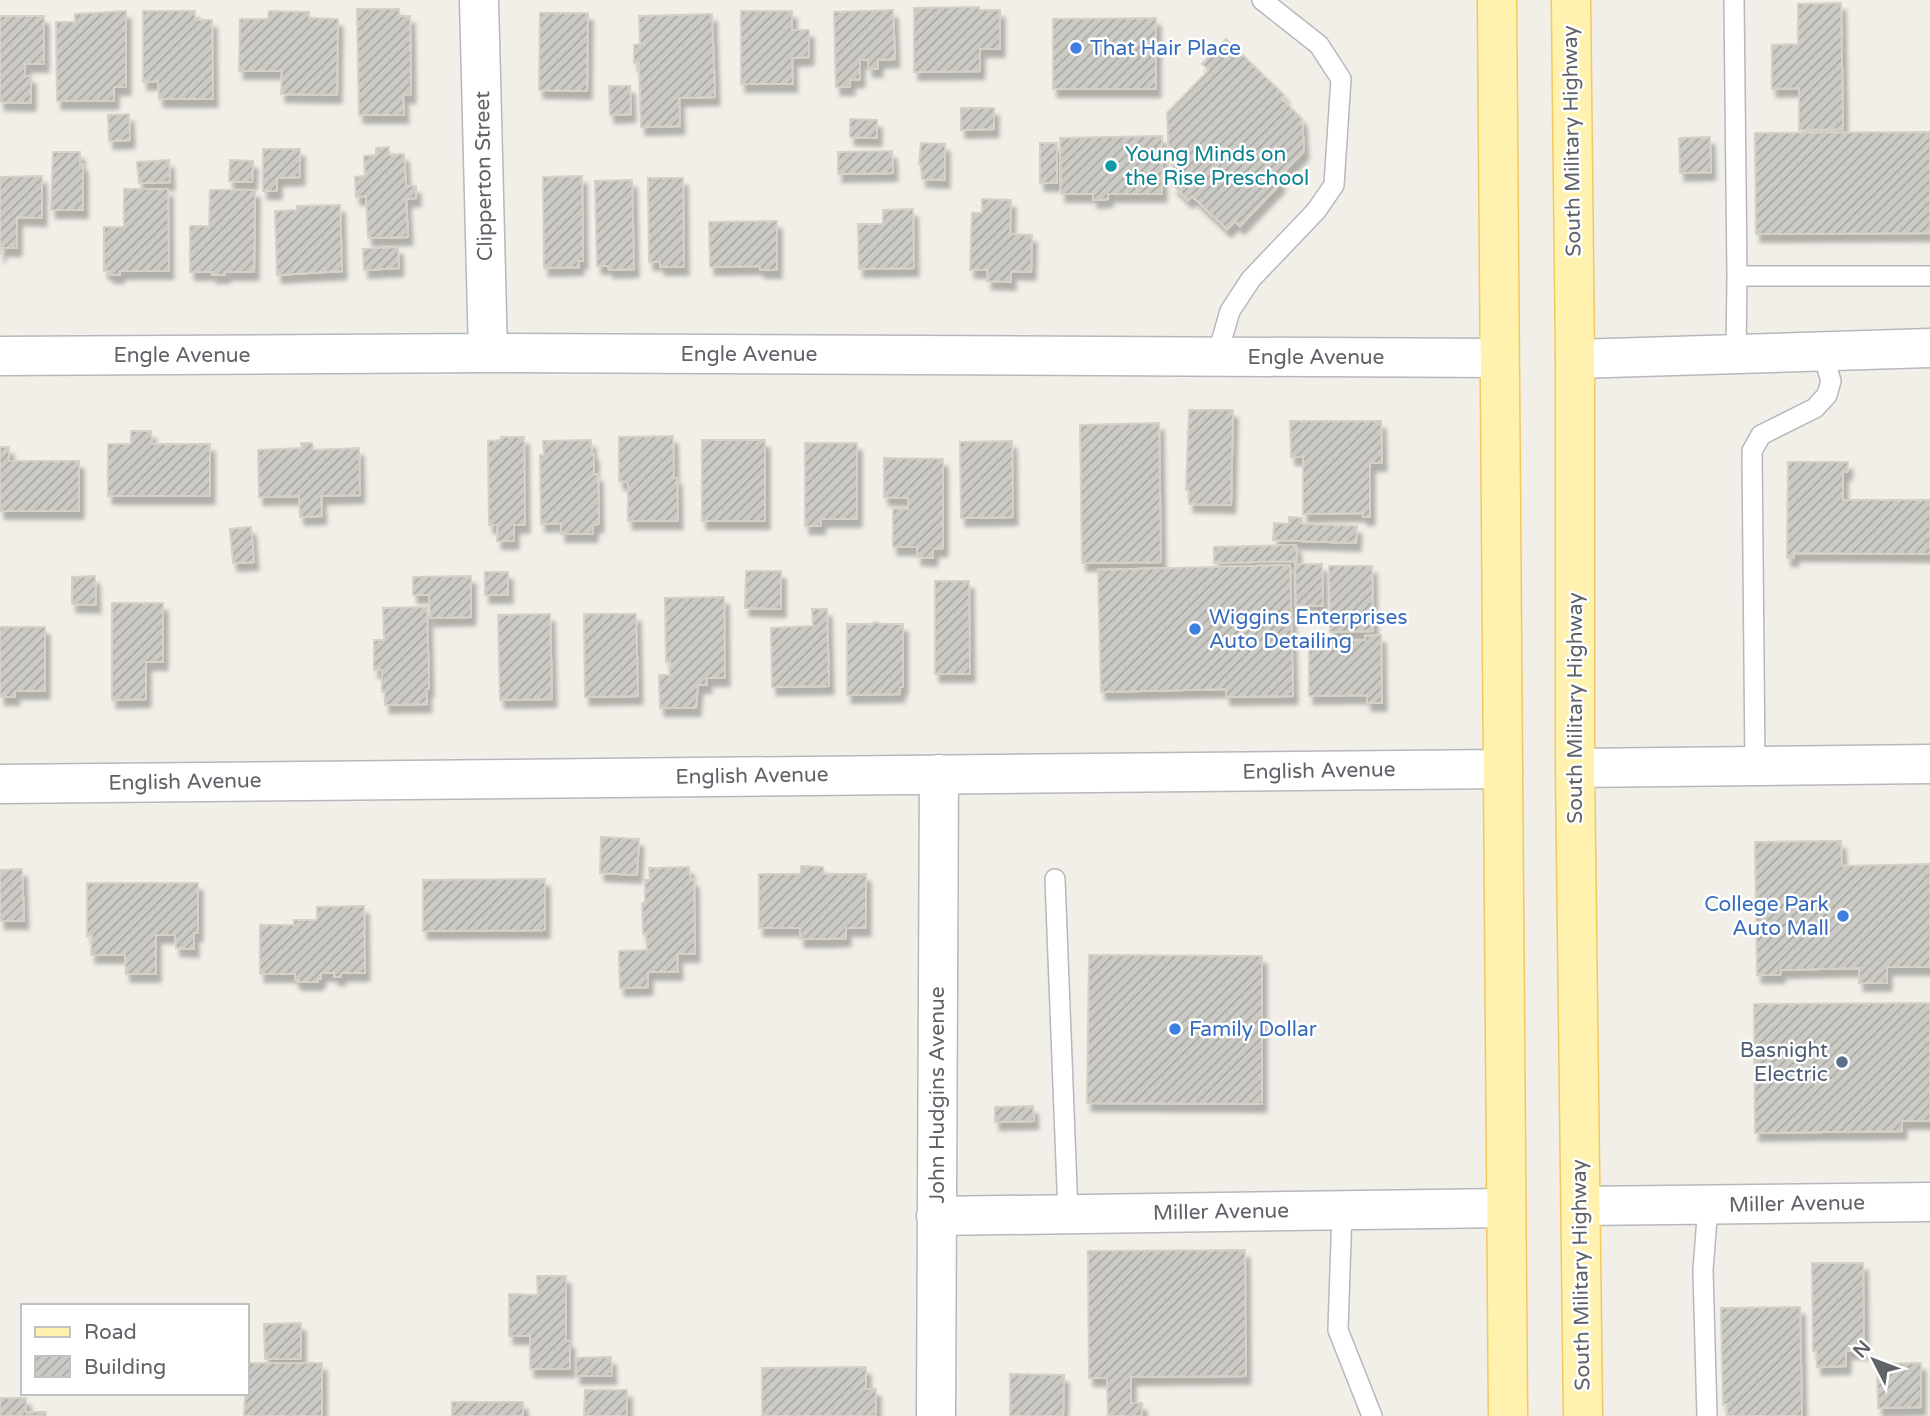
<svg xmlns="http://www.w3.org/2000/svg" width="1930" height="1416" font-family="'Varela Round',sans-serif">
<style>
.building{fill:url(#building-hatch);stroke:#d6d1c6;stroke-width:2;filter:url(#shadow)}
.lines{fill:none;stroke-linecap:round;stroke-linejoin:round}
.service-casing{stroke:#b5b8bc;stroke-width:22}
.minor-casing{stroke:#b5b8bc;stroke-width:41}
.primary-casing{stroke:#f2c960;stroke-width:41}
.service{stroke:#fff;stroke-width:19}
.minor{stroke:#fff;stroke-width:38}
.primary{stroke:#fff2af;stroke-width:38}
.shop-dot{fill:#3f7fe0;stroke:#fff;stroke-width:2.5}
.culture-dot{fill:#0f9aa8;stroke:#fff;stroke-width:2.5}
.service-dot{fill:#5c6f8a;stroke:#fff;stroke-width:2.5}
.labels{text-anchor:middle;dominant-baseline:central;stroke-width:5;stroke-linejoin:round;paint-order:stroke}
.shop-label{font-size:21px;fill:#366cbe;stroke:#fff;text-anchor:start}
.street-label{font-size:21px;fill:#5f6368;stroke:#fff}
.culture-label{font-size:21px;fill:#0d838f;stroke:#fff;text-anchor:start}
.service-label{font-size:21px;fill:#4e5e75;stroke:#fff;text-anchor:end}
</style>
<defs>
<pattern id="building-hatch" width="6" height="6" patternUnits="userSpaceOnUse" patternTransform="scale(1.75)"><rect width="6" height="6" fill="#cccac5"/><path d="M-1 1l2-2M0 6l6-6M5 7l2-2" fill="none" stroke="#a9a8a4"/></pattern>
<filter id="shadow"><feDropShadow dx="4.5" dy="8" stdDeviation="2" flood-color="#0004"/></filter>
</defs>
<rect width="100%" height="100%" fill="#f1efe8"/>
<!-- building -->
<path class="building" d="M1841,3l2,126 -44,1v-42l-27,1v-44l26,-1v-40z
M979,7v3h21v39h-20v22l-66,1v-64z
M357,9h42v7h11l1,79h-8l1,20h-45z
M893,10l2,49 -17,1v9h-10v-9h-8v19l-10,1v7h-14l-2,-75z
M126,11v76h-12v14h-57l-1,-79h19v-8z
M143,11h52v9h17l1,79h-54l-1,-18 -15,1z
M269,11l40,1v6l29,1 -1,76 -56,-1 1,-23h-43l1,-52h28z
M741,11h51v19h17v27l-17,1 1,26h-52z
M540,13h48l-1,78 -48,-1z
M712,14l3,83 -36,1 1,28 -39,1 -2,-64h-5v-18l6,-1 -1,-28z
M0,16h44v48h-19v12h6v27l-31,-1z
M1156,18v71h-103v-70z
M1226,39l58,56 -2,4 20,20 2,32 -27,28 4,4 -41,43 -5,-5 -8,8 -35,-33 -4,4 -15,-15 11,-11 -15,-15 -2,-46 42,-43 -7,-6z
M609,86h21l1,28 -21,1z
M961,108h33v21l-33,1z
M129,114l1,26 -21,1 -1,-26z
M850,119l27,1v18l-27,-1z
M1930,132v101l-174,1 -1,-101z
M1162,136v58h-54v5l-15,1v-6h-32l-1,-56z
M1710,137l1,35 -31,1 -1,-35z
M921,143l24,1v36l-23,-1 -1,-15h-2z
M1040,143h17v40h-17z
M389,147v8l15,-1 2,32h10v12l-10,1 2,38 -40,1 -2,-42 -10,1 -1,-20 10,-1 -1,-20 12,-1v-7z
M263,149h37v28l-23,1v13h-14z
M892,151l1,22 -55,1v-22z
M53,152h27v12h3v46h-32z
M169,160l1,22 -31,1 -2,-21z
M230,160l23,1 -1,21 -23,-1z
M42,176v42l-25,-1v31h-16l-1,7v-78z
M582,176l1,85h-5l1,6 -35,1 -1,-91z
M648,178h35l1,89h-24v-5h-11z
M632,180l2,89 -25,1 -1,-4h-11l-2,-85z
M124,189h44l1,82h-49v4h-11v-4h-5v-44h20z
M210,190h45l-1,82h-29v3h-13l1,-3h-23v-46h19z
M982,199l29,1 -1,34 22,1 -1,37 -20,-1v11l-24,-1 1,-11h-18l2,-57h10z
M340,205l2,66 -65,4 -2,-64 22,-1v-4z
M913,209l1,59 -55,1 -1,-45h25v-14z
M777,221v49h-17v-4l-50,1 -1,-45z
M398,247l1,21 -35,2 -1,-21z
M1189,410h44l-2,95 -42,-1v-14h-3z
M1290,421h91l1,42h-12v54h-7v-4l-60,1v-57h-12z
M1159,423l2,139 -79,1 -2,-138z
M131,431h20l1,13h58v52h-102v-52h23z
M673,436l1,42h3l1,43h-50v-39l-9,-1v-44z
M501,437h23l1,88h-11v16h-17l1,-16h-9l-1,-84 14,-1z
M591,440l1,15 2,-1v21l4,-1 1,50 -6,1v9h-32v-11l-20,1 -1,-69h4l-1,-14z
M702,440h63v81h-63z
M1012,441l1,76 -52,1 -1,-76z
M301,443h11l1,7 46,-2 1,47 -39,1 1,20 -22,1 -1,-21 -40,1 -1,-47 44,-2z
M805,443h52v76h-36v7h-16z
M0,447h9v14h70v50h-79z
M884,458l59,1v89l-10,1v9l-16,-1v-10h-24v-38h15v-11l-24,-1z
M1788,462h60l-1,10h-4v28h87v54l-136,-1v5h-7z
M1289,517l13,1v6l55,2 -1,17 -83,-3 1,-17 15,1z
M251,527l3,35 -21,1 -3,-34z
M1296,545l1,16 -83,2v-16z
M1295,564h27l1,42h-27z
M1290,565l3,131 -67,1v-8l-125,3 -3,-122z
M1329,566h43l1,65 -43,1z
M746,571h35v38l-36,-1z
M485,572h23v23h-23z
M95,576l1,29 -24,-1v-27z
M471,576v41l-41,1 -1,-23h-16v-18z
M935,581h34l1,93h-35z
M724,597l1,81h-19l1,7h-9l-2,23h-36l-1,-33h11v-13h-4l-1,-64z
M112,603h51v59h-17v37l-34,1z
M427,607l2,82h-3l1,15 -42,1v-13h-3v-22h-8v-30h10l-1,-32z
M812,609h15l2,77 -57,1 -1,-59 42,-2z
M550,614l2,85 -52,1 -2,-85z
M584,614h52l2,82 -53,1z
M875,622l7,2h21v63h-3v7l-53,1v-71h24z
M0,627h45v64h-30v6h-15z
M1381,635l1,68h-15v-8l-58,1v-55l56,-1v-4z
M601,837l38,2 -2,36 -37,-2z
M1841,841l1,25 88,-2v103h-43v16h-28v-15l-78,2 -1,5h-23l-2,-133z
M801,866l22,1 1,7h42v54h-20v10l-20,1h-26v-11h-41v-54h42z
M689,867l1,12 4,1 1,74h-18l1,18h-30v15l-28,1 -1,-37 28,-1 -1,-16h-3l-1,-31h3v-23h5l-1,-12z
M22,869l2,52h-24v-51z
M545,879v51l-122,1v-51z
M87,883h111v50h-4v16l-18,-1 -1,-13h-19v39h-30l-1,-19h-34l1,-20 -5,1z
M364,906l1,67h-24v4h-7v-4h-13v6h-3v3h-20l1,-2h-4v-6h-35v-49h34v-5h23v-13z
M1089,955l173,1v148l-175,-1z
M1930,1003v118h-28v10l-147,2 -1,-129z
M1033,1106l1,15 -39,1v-15z
M1245,1250l1,126 -115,1v26h11v13h-34l-1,-38h-18l-1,-127z
M1812,1263h51l1,88h-18v15l-29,1v-16h-4z
M537,1276h29v65h4v28h-40v-33h-21v-42l29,1z
M1800,1307l2,109h-75v-12l-4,1 -2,-97z
M301,1323v36h-36l-1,-35z
M611,1357l1,19h-36v-18z
M247,1363h75v53h-78z
M1921,1363v44l-43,1 -1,-44z
M866,1367v22h10v27h-114v-48z
M1010,1374l54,1 -1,41h-53z
M585,1390h42v26h-43z
M0,1398h26v14h20v4h-46z
M452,1402h71v14h-71z"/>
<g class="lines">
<!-- service casing -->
<g class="service-casing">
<path id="service" d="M1734,0l3,276
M1736,354l1,-78h193
M1217,356l13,-45 21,-32 65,-68 18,-26 7,-106 -22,-34 -57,-45
M1755,766l-3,-315 9,-16 54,-27 12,-13 4,-14 -9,-29
M1055,879l13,335
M1342,1211l-4,119 34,86
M1707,1416l-4,-146 5,-65"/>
</g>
<!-- minor casing -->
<g class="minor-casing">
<path id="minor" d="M479,0l9,353
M0,356l488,-3 1011,5
M1575,359l355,-11
M1575,768l355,-4
M0,784l1503,-15
M1581,1206l349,-4
M936,1216l570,-8
M936,1416l3,-642"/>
</g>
<!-- primary casing -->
<g class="primary-casing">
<path id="primary" d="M1497,0l11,1416
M1571,0l4,359v409l8,648"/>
</g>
<!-- service -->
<use href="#service" class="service"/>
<!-- minor -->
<use href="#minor" class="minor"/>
<!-- primary -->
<use href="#primary" class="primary"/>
</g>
<!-- markers -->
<g class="shop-dot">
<circle cx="1076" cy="48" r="7"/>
<circle cx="1195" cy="629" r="7"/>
<circle cx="1843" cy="916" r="7"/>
<circle cx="1175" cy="1029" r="7"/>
</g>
<circle class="culture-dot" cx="1111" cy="166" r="7"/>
<circle class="service-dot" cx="1842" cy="1062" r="7"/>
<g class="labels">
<!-- shop labels -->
<g class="shop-label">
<text x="1090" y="48">That Hair Place</text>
<text x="1209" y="617">Wiggins Enterprises<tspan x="1209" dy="24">Auto Detailing</tspan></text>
<text x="1829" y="904" text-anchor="end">College Park<tspan x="1829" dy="24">Auto Mall</tspan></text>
<text x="1189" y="1029">Family Dollar</text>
</g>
<!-- street labels -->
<g class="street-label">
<text transform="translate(1572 141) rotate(-91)">South Military Highway</text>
<text transform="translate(484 176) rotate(-91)">Clipperton Street</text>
<text x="749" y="354">Engle Avenue</text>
<text x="182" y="355">Engle Avenue</text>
<text x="1316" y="357">Engle Avenue</text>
<text transform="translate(1575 708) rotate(-90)">South Military Highway</text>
<text transform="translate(1319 771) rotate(-1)">English Avenue</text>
<text transform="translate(752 776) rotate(-1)">English Avenue</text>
<text transform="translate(185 782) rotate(-1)">English Avenue</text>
<text transform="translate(937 1095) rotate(-90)">John Hudgins Avenue</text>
<text transform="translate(1797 1204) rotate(-1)">Miller Avenue</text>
<text transform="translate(1221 1212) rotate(-1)">Miller Avenue</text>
<text transform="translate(1581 1275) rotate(-91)">South Military Highway</text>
</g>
<!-- culture labels -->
<g class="culture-label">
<text x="1125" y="154">Young Minds on<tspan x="1125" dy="24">the Rise Preschool</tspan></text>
</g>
<!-- service labels -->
<g class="service-label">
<text x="1828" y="1050">Basnight<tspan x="1828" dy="24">Electric</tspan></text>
</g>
</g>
<!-- legend -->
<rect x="21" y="1304" width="228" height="91" fill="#ffffff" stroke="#bfc1c3" stroke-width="2"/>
<rect x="35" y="1327" width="35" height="10" fill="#fff2af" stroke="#bfc1c3" stroke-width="2"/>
<text x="84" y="1339" font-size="21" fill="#5f6368">Road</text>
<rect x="35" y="1356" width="35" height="21" fill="url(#building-hatch)" stroke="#bfc1c3" stroke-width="2"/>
<text x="84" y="1374" font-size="21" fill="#5f6368">Building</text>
<!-- north arrow -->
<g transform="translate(1874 1360) rotate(312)" stroke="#ffffff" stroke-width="5" paint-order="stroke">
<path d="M0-5L12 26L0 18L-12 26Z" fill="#5f6368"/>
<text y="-10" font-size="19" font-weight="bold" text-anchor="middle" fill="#5f6368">N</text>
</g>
</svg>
